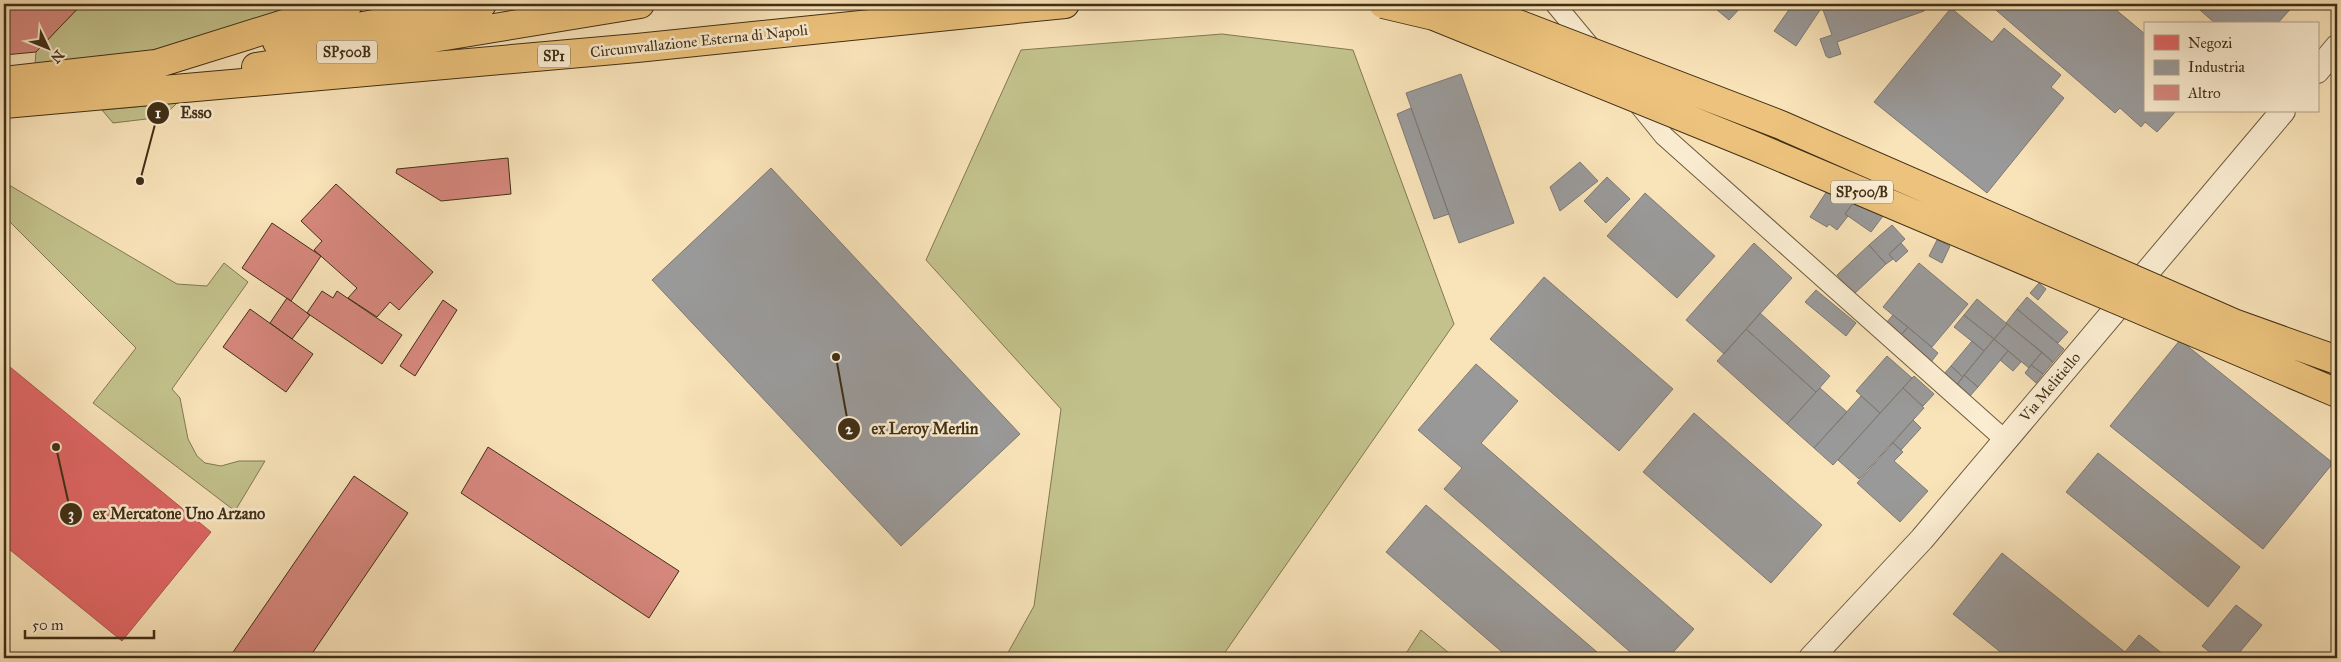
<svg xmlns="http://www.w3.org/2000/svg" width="2341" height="662" font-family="'IM FELL Great Primer',serif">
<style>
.green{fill:#c3c28c;stroke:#827851}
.shops{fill:#e06666;stroke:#b0564e}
.industry{fill:#999;stroke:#7f7972}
.building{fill:#d6877d;stroke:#412f16}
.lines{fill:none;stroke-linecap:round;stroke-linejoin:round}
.minor-casing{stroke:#6f5c3f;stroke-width:21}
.tertiary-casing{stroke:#6f5c3f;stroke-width:26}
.trunk-casing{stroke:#412f16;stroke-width:30}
.minor{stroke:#fbedd2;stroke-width:19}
.tertiary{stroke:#fbedd2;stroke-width:24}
.trunk{stroke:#ecc27c;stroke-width:28}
.trunk-bridge-casing{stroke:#412f16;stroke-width:30;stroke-linecap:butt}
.trunk-bridge{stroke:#ecc27c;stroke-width:28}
.labels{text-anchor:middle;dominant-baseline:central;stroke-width:5;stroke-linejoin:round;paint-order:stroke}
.shield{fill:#fbedd2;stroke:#79684e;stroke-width:1}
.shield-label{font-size:14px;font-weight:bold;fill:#412f16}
.street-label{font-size:15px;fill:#412f16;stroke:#fbedd2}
.leader{fill:none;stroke:#412f16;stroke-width:2}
.callout-dot{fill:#412f16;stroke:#fbedd2;stroke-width:2}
.mark-label{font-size:15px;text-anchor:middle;font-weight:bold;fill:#fff}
.callout-label{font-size:16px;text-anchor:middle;font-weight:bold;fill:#412f16;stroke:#fbedd2;stroke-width:5;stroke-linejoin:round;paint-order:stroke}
</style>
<rect width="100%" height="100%" fill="#f9e3b9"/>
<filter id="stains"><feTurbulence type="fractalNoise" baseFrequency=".004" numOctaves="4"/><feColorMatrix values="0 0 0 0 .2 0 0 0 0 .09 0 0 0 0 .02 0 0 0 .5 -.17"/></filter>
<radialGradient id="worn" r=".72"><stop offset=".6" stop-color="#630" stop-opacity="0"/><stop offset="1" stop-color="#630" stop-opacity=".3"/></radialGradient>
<!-- green -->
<path class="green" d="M82,4h236l-65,22 -108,26 -110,12 1,-12z
M1222,34l131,16 101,274 -233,334h-216l29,-52 27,-197 -135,-149 95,-210z
M177,103l-14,14 -50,6 -11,-13z
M4,182l173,102 30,2 17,-23 24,19 -76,107 8,9 8,41 9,17 8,7 16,3 18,-5h26l-30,50 -142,-108 43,-55 -132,-132z
M1421,630l34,28h-52z"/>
<!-- shops -->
<path class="shops" d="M4,362l207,170 -89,109 -118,-96z"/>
<!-- industry -->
<path class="industry" d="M1710,4h34l-15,16z
M1793,4h136l-5,7 -87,31 4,12 -12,4 -3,-2 -6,-17 12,-4 -10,-28 -26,39 -22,-15z
M1989,4h120l36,30v77h31l-19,21 -12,-10 -4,5 -21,-19 -5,5z
M2193,4h102l-18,20h-61z
M1951,8l41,34 12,-14 57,47 -10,12 13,11 -77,95 -113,-91z
M1461,74l53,149 -55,20 -53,-150z
M1411,108l38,106 -15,5 -37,-105z
M1580,162l18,19 -38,30 -10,-24z
M771,168l249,266 -119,112 -249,-266z
M1607,177l23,22 -24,24 -22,-22z
M1827,191l10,7 3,-2 13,7 -8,11 3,2 -11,14 -8,-6 -2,3 -17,-10z
M1645,193l70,63 -38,42 -70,-62z
M1853,203l30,13 -12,16 -26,-18z
M1892,225l13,14 -16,15 4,5 -7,5 -17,-19z
M1937,240l13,6 -8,17 -13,-7z
M1754,243l38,35 -68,76 -38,-34z
M1901,243l7,8 -12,11 -7,-8z
M1869,245l17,19 -32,30 -17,-19z
M1919,263l49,41 -36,43 -49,-40z
M1544,277l129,112 -54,62 -129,-112z
M2039,283l7,6 -8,11 -8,-7z
M1816,290l40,33 -10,13 -41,-34z
M2027,297l41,35 -10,11 -41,-34z
M1977,299l30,25 -13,15 -30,-24z
M2017,309l47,40 -11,13 -47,-39z
M1760,313l70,63 -14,16 -70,-63z
M1893,315l15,12 -7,8 -15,-12z
M1964,315l30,24 -10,12 -30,-24z
M2007,324l35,28 -13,16 -35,-29z
M1908,327l30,26 -7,9 -31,-26z
M1746,329l70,63 -29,32 -70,-63z
M1994,339l14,12 -30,36 -14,-12z
M2180,340l153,123 -70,86 -153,-123z
M1972,341l12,10 -21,26 -12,-11z
M2008,351l13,11 -8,9 -13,-11z
M2042,352l11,10 -10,12 -12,-9z
M1887,356l25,22 -32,35 -24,-22z
M1476,364l42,37 -37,42 213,186 -26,29h-31l-193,-169 18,-21 -44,-38z
M2031,365l12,9 -7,9 -11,-10z
M1951,366l12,11 -7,9 -13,-11z
M1964,375l14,12 -9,10 -13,-11z
M1914,376l20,18 -11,12 -20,-18z
M1820,388l27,24 -33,36 -27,-24z
M1903,388l21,20 -65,71 -21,-19z
M1861,396l19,17 -47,52 -19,-17z
M1694,413l128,112 -51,58 -128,-111z
M1913,420l8,8 -20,22 -8,-7z
M1893,443l10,9 -9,9 34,30 -28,31 -43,-39z
M2098,453l142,114 -32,40 -142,-115z
M1426,505l178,153h-95l-123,-106z
M2002,553l123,99 -5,6h-112l-55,-44z
M2236,605l26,20 -27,33h-18l-15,-12z
M2139,635l29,23h-35l-8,-6z"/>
<!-- building -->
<path class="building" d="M4,4h78l-46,48 -32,3z
M508,158l3,36 -70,7 -45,-28 1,-4z
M336,184l97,88 -34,38 -9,-8 -13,15 -29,-19 9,-10 -43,-38 8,-9 -21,-20z
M272,223l49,33 -30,45 -49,-33z
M322,291l11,7 4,-7 65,44 -20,29 -75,-51z
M287,298l23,17 -18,24 -22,-16z
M443,300l14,10 -42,66 -15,-10z
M250,309l63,45 -27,38 -63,-45z
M488,447l191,124 -30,47 -188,-125z
M354,476l54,37 -99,145h-80z"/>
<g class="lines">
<!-- minor casing -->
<g class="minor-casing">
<path id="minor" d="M1555,4l39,47
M1634,99l30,37 341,304"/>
</g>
<!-- tertiary casing -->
<g class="tertiary-casing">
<path id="tertiary" d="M2317,71l20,-24
M1811,658l111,-119 361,-428"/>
</g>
<!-- trunk casing -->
<g class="trunk-casing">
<path id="trunk" d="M277,42l205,-38
M256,67l384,-63
M4,81l152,-17 192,-60
M4,104l633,-56 428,-44"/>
</g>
<!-- minor -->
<use href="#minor" class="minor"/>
<!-- tertiary -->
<use href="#tertiary" class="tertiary"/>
<!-- trunk -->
<use href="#trunk" class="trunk"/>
<!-- trunk-bridge casing -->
<g class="trunk-bridge-casing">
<path id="trunk-bridge" d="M1383,4l51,12 320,130 583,247
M1466,4l315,121 455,199 101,36"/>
</g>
<!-- trunk-bridge -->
<use href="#trunk-bridge" class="trunk-bridge"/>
</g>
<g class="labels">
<!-- shield labels -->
<g class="shield">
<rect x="317" y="40.5" width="60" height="23" rx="4"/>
<rect x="538" y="44.5" width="32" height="23" rx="4"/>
<rect x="1831" y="180.5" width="62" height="23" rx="4"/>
</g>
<g class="shield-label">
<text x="347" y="52">SP500B</text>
<text x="554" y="56">SP1</text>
<text x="1862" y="192">SP500/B</text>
</g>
<!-- street labels -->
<g class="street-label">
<text transform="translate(699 41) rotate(-6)">Circumvallazione Esterna di Napoli</text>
<text transform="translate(2050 387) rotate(-50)">Via Melitiello</text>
</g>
</g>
<!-- callouts -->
<path class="leader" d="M140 181L158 113M836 357L849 429M56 447L71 514"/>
<g class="callout-dot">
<circle cx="140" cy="181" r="5"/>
<circle cx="836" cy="357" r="5"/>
<circle cx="56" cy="447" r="5"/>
<circle cx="158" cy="113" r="12"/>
<circle cx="849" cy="429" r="12"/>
<circle cx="71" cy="514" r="12"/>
</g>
<g class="mark-label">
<text x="158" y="118">1</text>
<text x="849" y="434">2</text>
<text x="71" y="519">3</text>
</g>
<g class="callout-label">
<text x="196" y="118">Esso</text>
<text x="925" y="434">ex Leroy Merlin</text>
<text x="179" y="519">ex Mercatone Uno Arzano</text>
</g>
<!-- margin -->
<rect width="2341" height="662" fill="none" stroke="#f9e3b9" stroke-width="20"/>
<rect x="5" y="5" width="2331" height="652" fill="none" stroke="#412f16" stroke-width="2.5"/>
<rect x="10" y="10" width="2321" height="642" fill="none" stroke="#412f16"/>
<!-- legend -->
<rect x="2144" y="22" width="175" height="90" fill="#fbedd2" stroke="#b1a187"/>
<rect x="2154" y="35" width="25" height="15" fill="#e06666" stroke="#b1a187"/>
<text x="2188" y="48" font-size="15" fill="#412f16">Negozi</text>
<rect x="2154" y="60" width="25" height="15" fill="#999999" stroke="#b1a187"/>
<text x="2188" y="72" font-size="15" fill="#412f16">Industria</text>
<rect x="2154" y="85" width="25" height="15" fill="#d6877d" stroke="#b1a187"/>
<text x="2188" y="98" font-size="15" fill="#412f16">Altro</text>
<!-- north arrow -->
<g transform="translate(48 48) rotate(133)" stroke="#fbedd2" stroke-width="4" paint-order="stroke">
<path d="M0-4L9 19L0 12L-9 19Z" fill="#412f16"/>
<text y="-8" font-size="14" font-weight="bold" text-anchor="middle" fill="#412f16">N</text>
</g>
<!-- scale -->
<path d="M25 630v8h129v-8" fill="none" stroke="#412f16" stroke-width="2.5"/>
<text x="32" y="630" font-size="15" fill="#412f16" stroke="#fbedd2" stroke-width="4" paint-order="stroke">50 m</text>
<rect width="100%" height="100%" filter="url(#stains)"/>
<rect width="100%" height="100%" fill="url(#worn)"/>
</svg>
